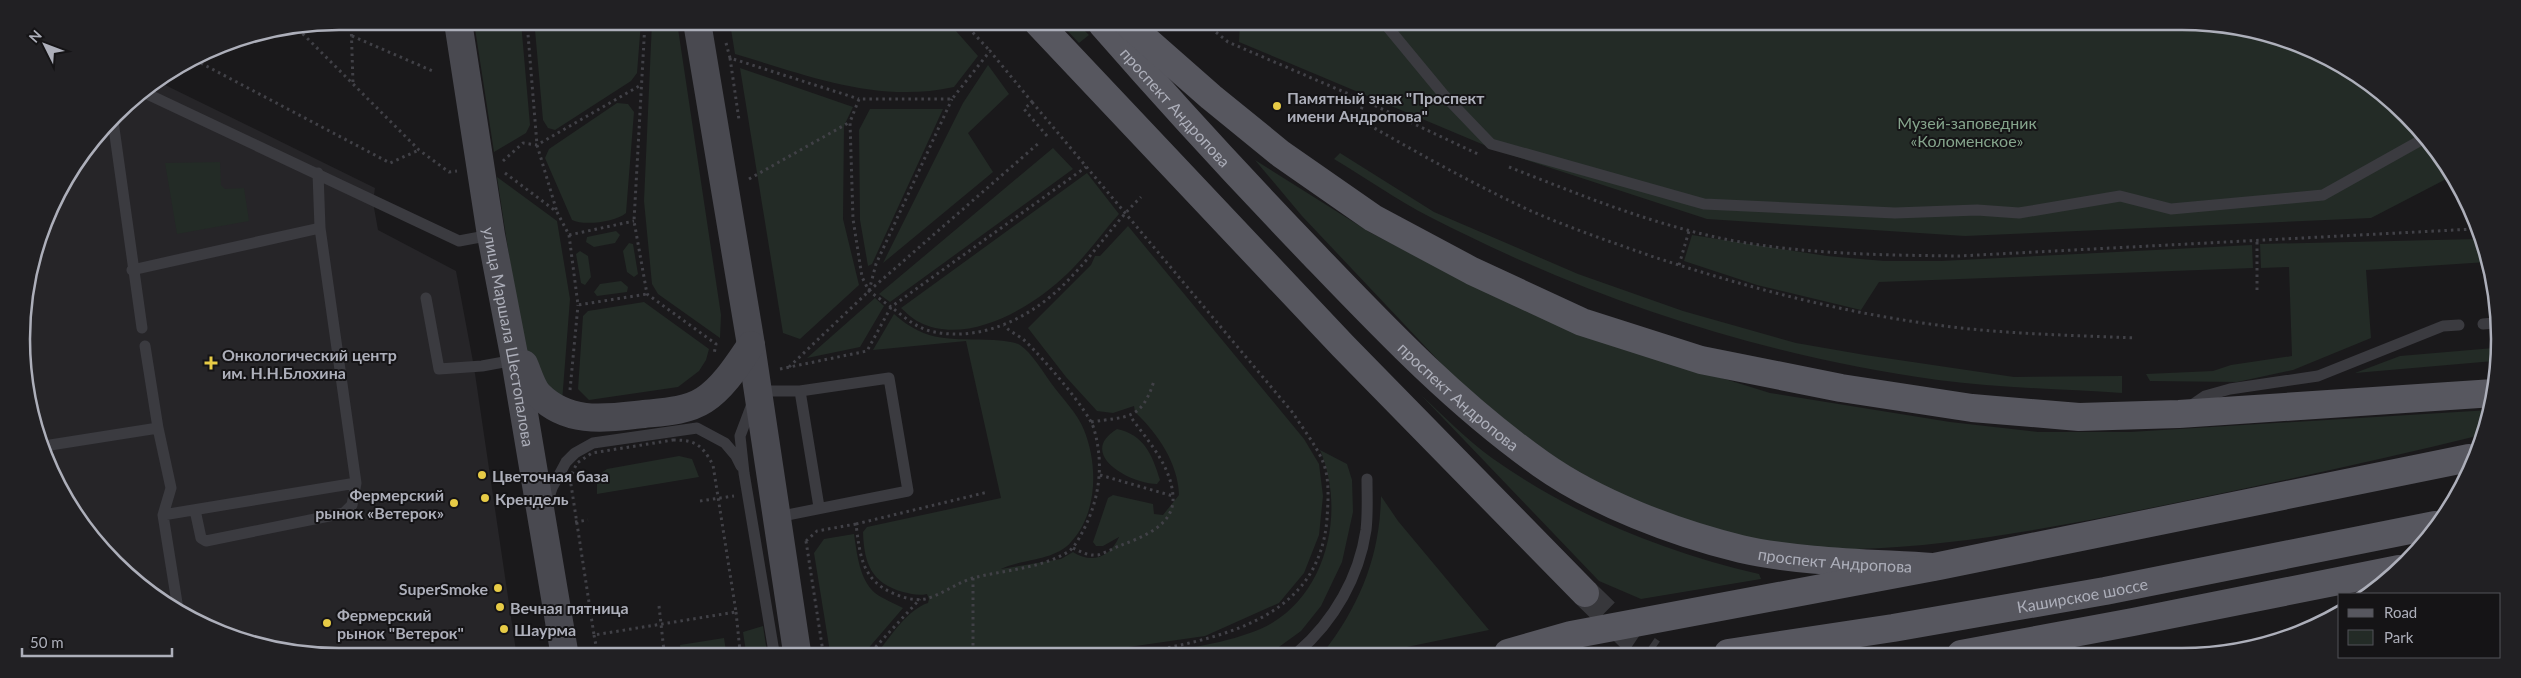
<svg xmlns="http://www.w3.org/2000/svg" width="2521" height="678" font-family="Lato,sans-serif">
<style>
.built{fill:#262528}
.green{fill:#232b26}
.lines{fill:none;stroke-linecap:round;stroke-linejoin:round}
.primary-tunnel{stroke:#37373b;stroke-width:28;stroke-dasharray:28 14;stroke-linecap:butt}
.path{stroke:#414147;stroke-width:3;stroke-dasharray:2.5 4;stroke-linecap:butt}
.lane{stroke:#3b3b40;stroke-width:11}
.secondary{stroke:#494950;stroke-width:28}
.primary{stroke:#57575f;stroke-width:28}
.poi-dot{fill:#e7cb46;stroke:#151416;stroke-width:2}
.labels{text-anchor:middle;dominant-baseline:central;stroke-width:4;stroke-linejoin:round;paint-order:stroke}
.poi-label{font-size:16px;font-weight:bold;fill:#adafba;stroke:#151416;text-anchor:start}
.street-label{font-size:16px;fill:#adafba;stroke:#151416}
.park-label{font-size:16px;fill:#85a48c;stroke:#151416}
.rim{fill:none;stroke:#adafba;stroke-width:2.5}
</style>
<rect width="100%" height="100%" fill="#1a191b"/>
<!-- built -->
<path class="built" d="M159,82l216,106 -2,14 5,28 78,41 18,96 42,284h-239l-114,-48 -76,-71 -55,-110 -10,-104 32,-120 75,-98z"/>
<!-- green -->
<path class="green" d="M474,22h47l9,103 -4,8 -32,19z
M544,22h97l-4,51 -6,8 -76,49 -7,-2 -5,-8 -8,-90z
M652,22h25l44,293 -1,23 -62,-44 -6,-10 -8,-83z
M730,23h219l29,33 -24,31c-76,17 -148,-12 -219,-33z
M1061,24h17l11,11 -10,8z
M1240,24l1004,3 114,48 88,87 6,14 -81,42 -406,18 -258,-17 -211,-69 -257,-108z
M988,65l21,29 -41,39 25,39 -110,91 80,-160z
M740,68l113,39 -9,19 -1,93 16,66 -59,54 -17,-6z
M617,103l11,1 6,8 -8,101c-10,9 -42,13 -54,7l-27,-62 4,-9z
M870,109h73l-71,155 -4,2 -8,-46 -1,-90z
M1053,148l20,21 -183,133 -11,-8z
M1340,153l94,59 144,62 105,37 113,32 69,12 149,22 108,-1v17c-61,-4 -123,-5 -184,-13 -182,-26 -344,-79 -508,-163 -33,-17 -64,-39 -96,-58z
M1255,160l116,73 127,65 156,59 116,36 180,29 88,10h92l360,-22 -9,25c-103,25 -207,48 -311,69 -104,21 -208,42 -314,45l-1,4 -128,-16 -107,-42 -58,-33 -47,-34 -62,-52 -151,-160z
M220,162l1,23 4,4 19,-1 5,33 -72,13 -12,-71z
M1087,173l32,41c-17,19 -33,42 -52,60 -34,33 -100,73 -148,48 -7,-3 -13,-10 -18,-14z
M497,177l60,44 13,78 -8,103 -18,-14 -22,-47z
M1128,226l176,213 15,25 4,32 -4,39 -15,38 -25,30 -74,33 -111,16h-216c13,-16 30,-43 50,-49l1,-4 -2,-5c-9,2 -15,0 -24,-2 -32,-9 -39,-29 -40,-60l4,-5 134,-29 -35,-157 -93,9 21,-36c34,30 57,24 100,26 7,1 19,1 26,5 12,8 23,27 31,38 11,15 27,31 33,47 14,34 14,83 -13,112 -16,19 -50,17 -70,27l60,-10 12,-7c18,12 37,6 46,-15l-16,9h-7l-3,-4 15,-44 5,-3 40,9 1,10 9,1 16,-20c-1,-32 -21,-61 -44,-83l-1,-6 -21,7 -16,-2 -31,-34 -38,-49 63,-63 4,-9h5z
M616,231l4,4 -5,8 -21,4 -8,-5 1,-5z
M1692,235l135,21 57,5h57l311,-16 1,23 -374,14 -18,28 -104,-25 -73,-24z
M2478,239l9,23 -121,8 5,68 -78,32 -56,12 -87,-1 -4,-7 67,-3 18,-6 61,-9 -3,-89 -28,1 -1,-24z
M629,243l4,1 5,30 -4,3 -7,-5 -4,-21z
M580,251l8,5 3,21 -6,8 -4,-2 -5,-29z
M621,281l7,6 -1,5 -30,4 -3,-4 6,-8z
M875,298l9,8 -24,41 -53,11z
M644,302l65,47 -3,11 -7,11 -21,16 -89,13 -11,-11 5,-73 5,-5z
M2494,348v13l-139,12 45,-17z
M1421,395c23,21 46,45 71,63 80,57 172,94 267,116l2,5 -120,20 -42,-18z
M1117,429c27,6 35,25 43,51l-3,4c-27,0 -81,-30 -40,-55z
M1320,450l27,14 5,16 1,32 -11,50 -21,44 -20,25 -29,21h-106c31,-5 79,-13 106,-29 57,-34 73,-115 48,-173z
M679,456l13,3 7,18 -102,17v-18l10,-7z
M1381,496l17,25 91,109 -111,23h-55c37,-48 57,-97 58,-157z
M854,534c3,19 5,45 21,59 8,6 19,10 28,15l-37,43 -36,1 -16,-99 10,-14z
M763,626l4,26h-21l-3,-20z
M724,638l2,13h-45l-1,-6z"/>
<g class="lines">
<!-- primary-tunnel -->
<path class="primary-tunnel" d="M1585,593l48,47 19,13"/>
<!-- path -->
<path class="path" d="M351,21l2,62
M527,22l10,123 20,67
M645,22l-11,199 13,73 69,50 -2,10
M964,23l26,28
M1206,24l22,18 137,59 113,53
M298,29l121,121 30,22 8,-1
M352,36l83,36
M726,43l4,15 129,41
M730,58l9,62
M195,60l195,103 29,-13
M1365,101l-8,17c57,33 114,65 174,93 39,17 80,31 120,45 91,30 184,55 279,68 68,10 137,11 206,14
M1032,102l261,311c10,16 23,32 30,49 7,17 5,40 4,57 -8,98 -100,117 -180,133
M1047,136l-23,-27 8,-7 -42,-51 -38,48h-93l-9,23 3,97 9,58 7,14 22,16 195,-140
M503,161l20,-18 14,2 104,-60
M1509,167c59,23 117,47 178,63 86,24 183,25 272,26l515,-27
M505,173l52,39 12,23 65,-14
M749,179l101,-57
M569,235l9,70 69,-11
M1679,265l10,-34
M2257,290v-51
M869,291l7,-27 76,-165
M789,367l80,-76 171,-149
M780,369l87,-18 24,-44c12,9 24,20 39,24 54,13 108,-17 143,-56 24,-25 43,-54 68,-78
M570,390l8,-85
M1091,422c37,-6 50,-1 63,-41
M673,440c23,0 29,5 40,25l23,147 -142,23 -24,-157 7,-15 15,-10z
M1100,475l73,21
M700,501l34,-5
M575,522l13,-2
M856,524l132,-32
M806,541l11,-10 39,-7c4,32 6,57 39,70 9,4 20,7 30,5 17,-4 31,-16 48,-21 31,-8 66,-9 95,-26 7,-5 11,-14 15,-21 17,-33 21,-67 11,-102 -5,-18 -52,-72 -67,-86 -7,-8 -17,-10 -23,-18
M806,541l17,111
M1073,548c8,4 15,8 25,7 7,-2 14,-6 21,-9 23,-9 56,-20 54,-50 -2,-31 -26,-56 -43,-80
M973,578v74
M659,606l5,45
M736,612l4,39
M594,635l3,16
M871,652l49,-53"/>
<!-- lane -->
<path class="lane" d="M1386,25l57,69 48,50 213,60 191,9 82,-3 42,3 101,-17 51,13 152,-14 100,-56
M143,92l316,149 32,-6
M113,121l29,207
M318,173l2,55
M132,270l188,-42 36,255 -193,32
M426,298l13,71 43,-3 33,-6
M2483,324l11,-1
M145,346l13,82
M800,391l19,116
M2189,407l16,-11 25,-7 88,-13 125,-50 16,-1
M44,446l114,-18 13,60 -8,27 15,94
M546,506l6,-18 14,-26 9,-9 18,-10 104,-15 28,15 11,13 5,10
M195,510l6,28 5,3 138,-28 8,-8 4,-22
M774,652l-30,-179 -4,-37 17,-45h43l89,-13 19,113 -131,26
M1298,652c36,-31 61,-75 68,-122 2,-17 1,-34 1,-51"/>
<!-- secondary -->
<g class="secondary">
<path id="s1" d="M458,22l33,213 24,125 49,291"/>
<path d="M697,22l54,323 46,307"/>
<path d="M524,364c4,9 8,24 15,31 30,30 68,23 105,19 20,-2 43,-3 60,-14 19,-12 34,-36 47,-55"/>
</g>
<!-- primary -->
<g class="primary">
<path d="M1038,23l305,323 242,247"/>
<path id="s2" d="M1102,24c68,78 138,154 210,229 72,75 144,151 229,211 55,39 134,69 200,85 57,13 131,14 191,18"/>
<path d="M1128,24l83,73 70,57 92,64 99,53 110,51 119,38 140,28 131,20 107,9 100,-3 315,-21"/>
<path d="M1508,653l63,-18 368,-69 530,-108"/>
<path id="s3" d="M1728,653l165,-25 212,-37 330,-66"/>
<path d="M1961,654l172,-32 266,-53"/>
</g>
</g>
<!-- markers -->
<g class="poi-dot">
<circle cx="1277" cy="106" r="5"/>
<path d="M208.5 355.5h5v5h5v5h-5v5h-5v-5h-5v-5h5z"/>
<circle cx="482" cy="475" r="5"/>
<circle cx="485" cy="498" r="5"/>
<circle cx="454" cy="503" r="5"/>
<circle cx="498" cy="588" r="5"/>
<circle cx="500" cy="607" r="5"/>
<circle cx="327" cy="623" r="5"/>
<circle cx="504" cy="629" r="5"/>
</g>
<g class="labels">
<!-- poi labels -->
<g class="poi-label">
<text x="1287" y="97">Памятный знак "Проспект<tspan x="1287" dy="18">имени Андропова"</tspan></text>
<text x="222" y="354">Онкологический центр<tspan x="222" dy="18">им. Н.Н.Блохина</tspan></text>
<text x="492" y="475">Цветочная база</text>
<text x="444" y="494" text-anchor="end">Фермерский<tspan x="444" dy="18">рынок «Ветерок»</tspan></text>
<text x="495" y="498">Крендель</text>
<text x="488" y="588" text-anchor="end">SuperSmoke</text>
<text x="510" y="607">Вечная пятница</text>
<text x="337" y="614">Фермерский<tspan x="337" dy="18">рынок "Ветерок"</tspan></text>
<text x="514" y="629">Шаурма</text>
</g>
<!-- street labels -->
<g class="street-label">
<text stroke="none"><textPath href="#s2" startOffset="111">проспект Андропова</textPath></text>
<text stroke="none"><textPath href="#s1" startOffset="319">улица Маршала Шестопалова</textPath></text>
<text stroke="none"><textPath href="#s2" startOffset="516">проспект Андропова</textPath></text>
<text stroke="none"><textPath href="#s2" startOffset="936">проспект Андропова</textPath></text>
<text stroke="none"><textPath href="#s3" startOffset="359">Каширское шоссе</textPath></text>
</g>
<!-- park labels -->
<g class="park-label">
<text x="1967" y="122">Музей-заповедник<tspan x="1967" dy="18">«Коломенское»</tspan></text>
</g>
</g>
<!-- crop -->
<path d="M0 0H2521V678H0ZM339 30H2182A309 309 0 0 1 2491 339V339A309 309 0 0 1 2182 648H339A309 309 0 0 1 30 339V339A309 309 0 0 1 339 30Z" fill="#212023" fill-rule="evenodd"/>
<path class="rim" d="M339 30H2182A309 309 0 0 1 2491 339V339A309 309 0 0 1 2182 648H339A309 309 0 0 1 30 339V339A309 309 0 0 1 339 30Z"/>
<!-- legend -->
<rect x="2338" y="593" width="162" height="65" fill="#151416" stroke="#525258"/>
<rect x="2348" y="609" width="25" height="8" fill="#57575f" stroke="#525258"/>
<text x="2384" y="618" font-size="15" fill="#adafba">Road</text>
<rect x="2348" y="630" width="25" height="15" fill="#232b26" stroke="#525258"/>
<text x="2384" y="643" font-size="15" fill="#adafba">Park</text>
<!-- north arrow -->
<g transform="translate(45 45) rotate(312)" stroke="#151416" stroke-width="4" paint-order="stroke">
<path d="M0-4L9 19L0 12L-9 19Z" fill="#adafba"/>
<text y="-8" font-size="14" font-weight="bold" text-anchor="middle" fill="#adafba">N</text>
</g>
<!-- scale -->
<path d="M22 648v8h150v-8" fill="none" stroke="#adafba" stroke-width="2.5"/>
<text x="30" y="648" font-size="15" fill="#adafba" stroke="#151416" stroke-width="4" paint-order="stroke">50 m</text>
</svg>
